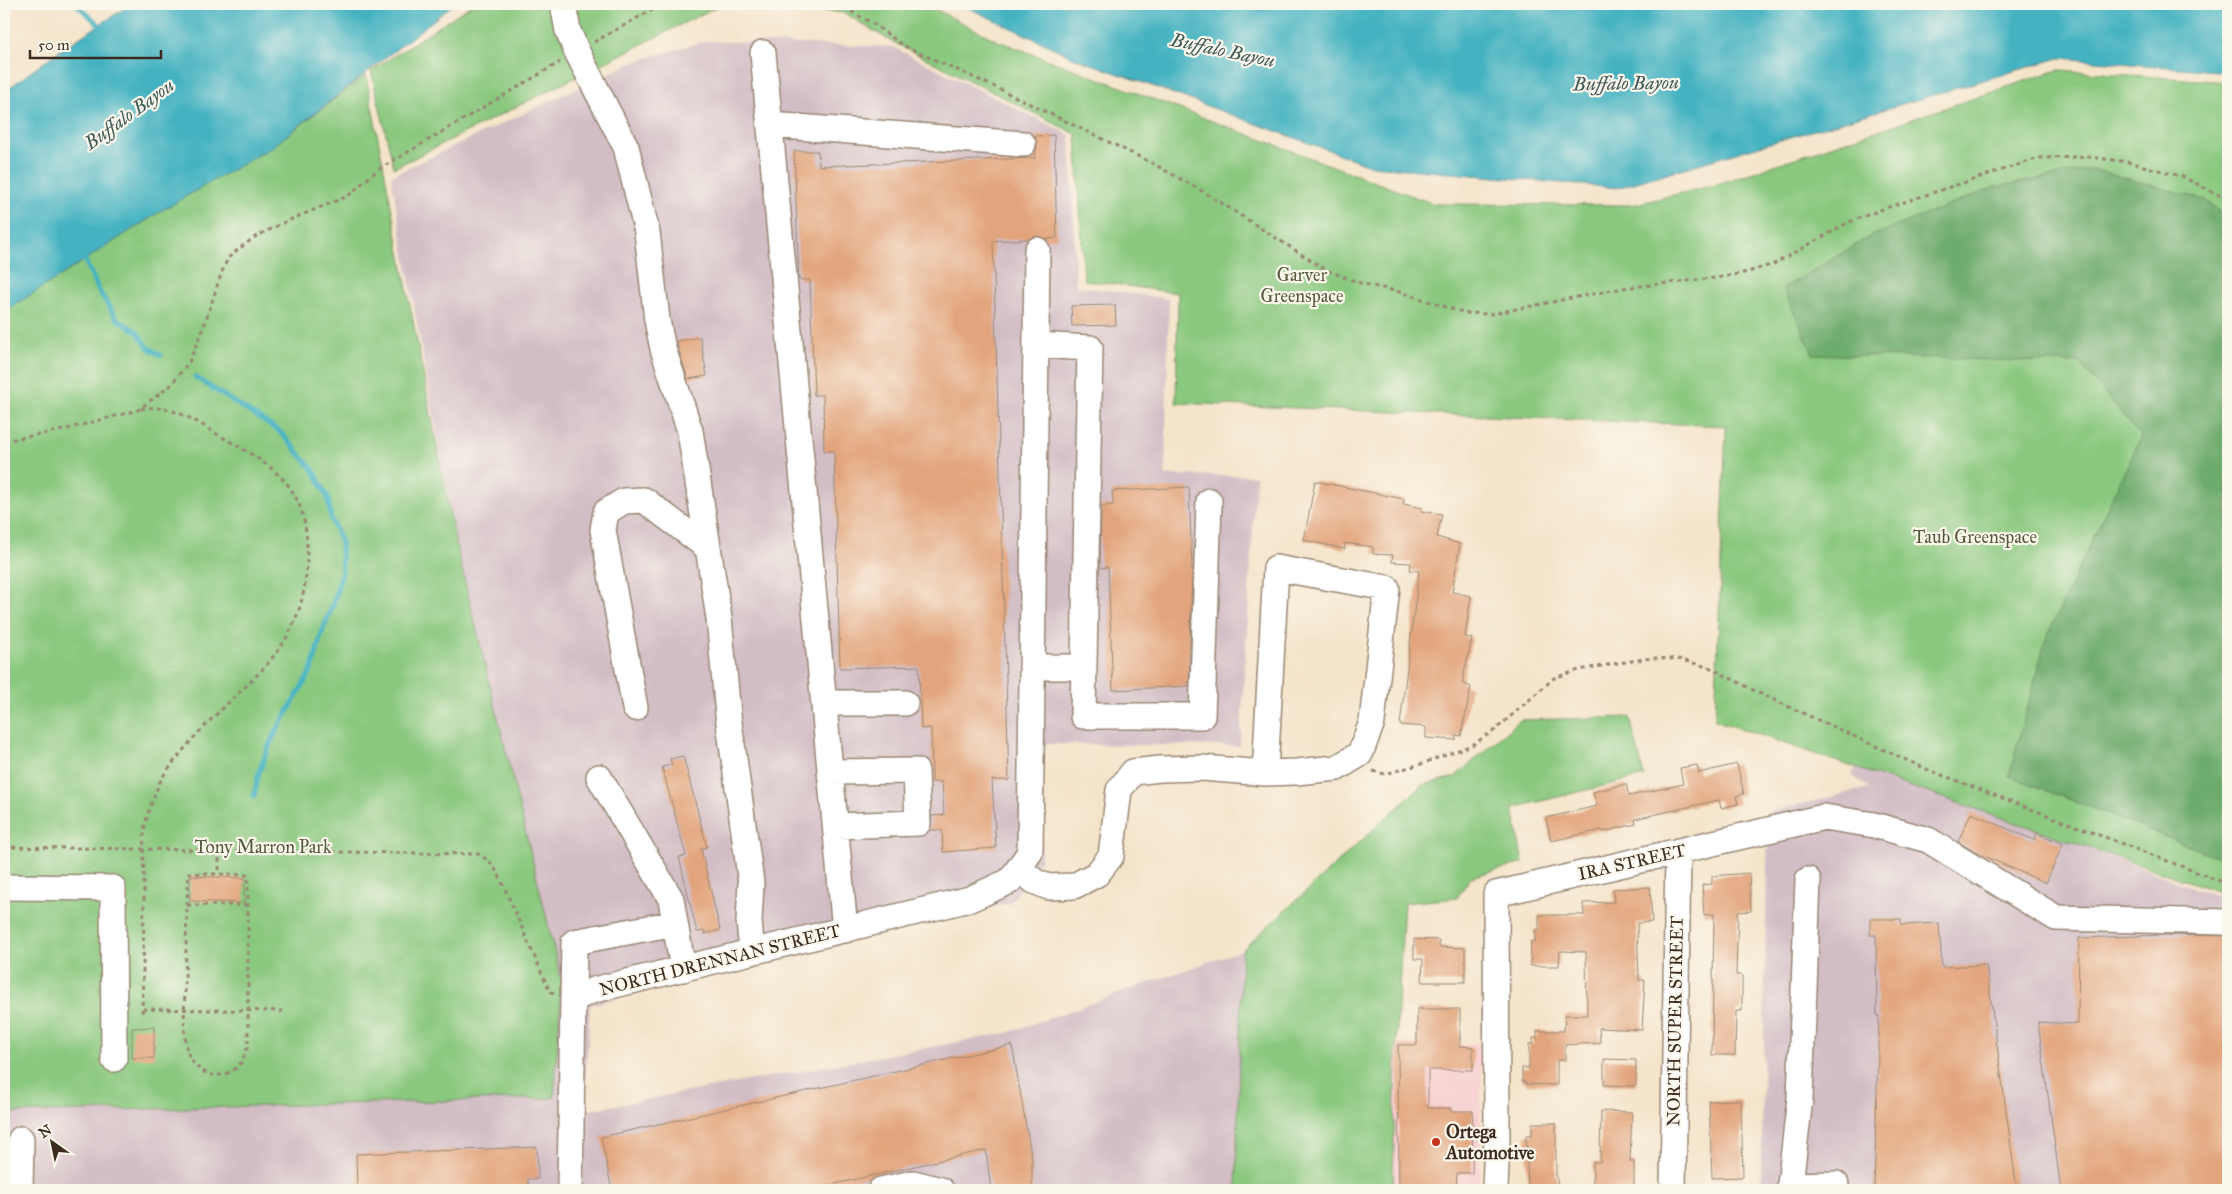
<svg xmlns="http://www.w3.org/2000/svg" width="2232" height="1194" font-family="'IM FELL Great Primer',serif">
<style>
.built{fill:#f7cfd0}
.industrial{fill:#d2bdc5}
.green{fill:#89c87e;stroke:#62794e}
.forest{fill:#6eac6d;stroke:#546b46}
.water{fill:#44b2c1;stroke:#406e70}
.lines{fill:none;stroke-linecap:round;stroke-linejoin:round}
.stream{stroke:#44b2c1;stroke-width:5}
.building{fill:#e2a47b}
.minor-casing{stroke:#988774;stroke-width:28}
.path{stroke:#988774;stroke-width:3;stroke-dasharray:4 4;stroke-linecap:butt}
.minor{stroke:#fff;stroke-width:25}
.poi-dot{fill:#c8321e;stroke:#fbf7ec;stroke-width:2}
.labels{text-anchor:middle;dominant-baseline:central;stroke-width:4.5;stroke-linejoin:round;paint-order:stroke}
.park-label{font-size:18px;fill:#52593b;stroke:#fbf7ec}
.street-label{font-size:18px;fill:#3b2a1e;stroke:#fbf7ec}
.poi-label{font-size:18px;font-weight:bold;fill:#3b2a1e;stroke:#fbf7ec;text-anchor:start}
.water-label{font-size:19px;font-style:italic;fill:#3e5a57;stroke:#fbf7ec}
</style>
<rect width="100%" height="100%" fill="#fbf7ec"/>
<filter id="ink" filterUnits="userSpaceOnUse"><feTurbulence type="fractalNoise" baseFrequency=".02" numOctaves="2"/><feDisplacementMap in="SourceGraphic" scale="10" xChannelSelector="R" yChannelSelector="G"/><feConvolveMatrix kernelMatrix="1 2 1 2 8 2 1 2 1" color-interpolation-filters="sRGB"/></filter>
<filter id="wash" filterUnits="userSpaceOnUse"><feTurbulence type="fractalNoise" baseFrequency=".0096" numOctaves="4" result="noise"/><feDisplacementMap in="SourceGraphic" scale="20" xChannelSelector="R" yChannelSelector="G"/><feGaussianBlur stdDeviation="1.12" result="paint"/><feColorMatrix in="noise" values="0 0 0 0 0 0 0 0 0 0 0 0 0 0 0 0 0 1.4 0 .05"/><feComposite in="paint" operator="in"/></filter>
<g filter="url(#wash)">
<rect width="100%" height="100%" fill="#f4e4ca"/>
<!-- built -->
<path class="built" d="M1396,1043l86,1 -3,146h-86z"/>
<!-- industrial -->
<path class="industrial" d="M705,41l188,6 177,88 6,151 93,13 -4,176 91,1 -16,270 -196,-2 -3,115 -31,44 -420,102 -6,106 423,-78 235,-83 -6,239 8,1h-1240v-77l550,-15 -163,-922 242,-114z
M1861,760l367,141v289h-467l7,-378 101,-24 -18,-13z"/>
<!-- green -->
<path class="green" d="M473,4h249l-328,164 -23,-97z
M757,4h168l73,37 436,163 198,1 83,-20 343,-115 170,12v813l-513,-175 11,-294 -550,-23 2,-110 -94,-13 -8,-146 -187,-94 -45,-27z
M366,75l90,470 106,437 -8,116 -550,15v-801l160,-103 108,-62z
M1630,717l14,59 -131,32 10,55 -52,14 -14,21 -53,5 -8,140 -3,147h-157l6,-240 180,-165 33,-8 65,-57z"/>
<!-- forest -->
<path class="forest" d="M2093,169l112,31 23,20v641l-219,-85 37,-138 95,-201 -61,-74 -267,-9 -30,-66 86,-51 126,-50z"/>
<!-- water -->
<path class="water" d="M131,4h323l-182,143 -108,62 -160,103v-220l52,-39z
M960,4h569l15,3 21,-3h663v68l-169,-14 -442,130 -245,-22 -297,-108z"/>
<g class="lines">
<!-- stream -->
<path class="stream" d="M76,4l27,24
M83,256l16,35 18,28 19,12 13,17 12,7
M195,377l84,54 13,14 22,26 14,27 3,21 10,23 1,30 -9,32 -12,31 -9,34 -41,72 -12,31 -5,24"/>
</g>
<g id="blocks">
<!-- building -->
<path class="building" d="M1054,135l3,103 -11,1 -9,-3 -9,3 -35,2 16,539h-17l4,68 -53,4 -1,-22h-12l2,-14 12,-1 -2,-33h-10l-1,-54 -10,1 -2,-63 -79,2 -6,-217h-10l-1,-56h-9l-4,-115h-11l-5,-129h24l1,15 216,-8 2,-13 -2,-9z
M1115,305l1,20 -44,1 -1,-20z
M700,337l7,39 -19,3 -12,-38z
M1315,481l89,18 -1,5 19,4 -1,3 21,3 -5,23 23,7 -8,48 19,4 -6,41 7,1 -10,45 9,4 -10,49 -5,-1v5l-30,-2v-11l-26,-2 19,-154 -9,-1 1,-7 -19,-1 1,-7 -20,-1v-7l-29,-4 1,6 -41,-9z
M1189,487l3,81 -3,118 -76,4 -5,-123 -8,1 1,-62 12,-1 -1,-14z
M683,756l24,91 -6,2 19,81 -15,4v-3l-8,1 -18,-75 7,-1 -24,-89 10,-2 -2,-6z
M1737,764l7,30 -8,2 2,8 -17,4 -2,-8 -84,19 1,5 -33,8 -1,-2 -51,11 -5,-23 51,-12 -4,-14 33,-8 3,12 54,-12 -3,-16 17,-3 2,8z
M1971,813l63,27 3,-7 26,11 -17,39 -71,-31 -17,-10z
M1749,873l2,38 -13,1 -2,63h6v36h-6l-1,44h-23l2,-141 -10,1 -2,-30 10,-1v-8z
M190,876l55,2 -1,25 -54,-2z
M1650,887l2,35 -15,1 2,57h6l-3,50 -43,-2 1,15 -35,2v15h-8v25l-31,-1v-2h-4v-14h7v-24h4v-6h4v-7h27l1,-16h22l-1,-63 -26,-1 -1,15h-29l1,-25 4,1v-12h4v-15h45l-1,-12 31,-1 -1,-13z
M1870,919h31v6l38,-2 3,44 44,-2 31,225h-143l5,-175h-2l-1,-80h-6z
M2166,935l62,1v254h-167l-23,-168 40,2 1,-86z
M1414,939l25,1v7l26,1v34h-43l1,-23h-9z
M1417,1009h43v37l13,1v23h-45v38h23l-1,3h23l-1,62h-15l-1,17h-57l-1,-145h19z
M154,1027v31h-22v-30z
M1012,1045l20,115v30h-41l-5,-40 -178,40h-196l-11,-53z
M1604,1059l32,1v26l-32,-1z
M1741,1100l2,77 -31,1 -3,-77z
M1601,1111l31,1 -2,50h4v28h-41v-28h7z
M1532,1123h24v53h1l1,14h-30l-2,-55h6z
M537,1147l1,32h-10v11h-171l-1,-36z"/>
</g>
</g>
<g filter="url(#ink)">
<use href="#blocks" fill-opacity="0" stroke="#988774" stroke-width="1"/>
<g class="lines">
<!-- minor casing -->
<g class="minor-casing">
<path id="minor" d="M563,4l5,27 9,21 49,95 21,85 10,88 6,29 27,82 29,187 9,97 23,168 -2,38 3,31
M763,53l82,877
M770,125l253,19
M1036,345l54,3 -7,368h119l7,-215
M1032,667h51
M825,703h80
M635,708l-32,-178 3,-18 18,-11 20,-1 64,48
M832,772l84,-1 2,52 -82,3
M599,777l72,122 4,24
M1019,868l15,13 14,6 26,-1 23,-12 14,-18 8,-66 14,-18 27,-3 42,-1 63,5 31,-1 41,-4 23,-14 12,-32 15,-134 -111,-20 -11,205
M1808,880l-8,218 -10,87 46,-1v6
M4,887l109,1 1,171
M573,999l1,-57 101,-19 8,46
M20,1190l1,-51
M570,1190l3,-191 21,-9 376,-91 40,-18 20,-29 7,-602
M881,1190l32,-7 28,7
M1495,1190l2,-52 -1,-244 328,-77 50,8 54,15 128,78 172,4
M1673,1190l5,-339"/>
</g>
<!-- path -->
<path class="path" d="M837,4l35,19 32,23 91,41 157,76 52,29 122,78 34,13 40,9 65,21 26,1 132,-26 100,-11 25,-5 26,-8 75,-42 34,-13 156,-51 51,-1 38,5 53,14 38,19 9,6
M594,42l63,-35 11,-3
M141,409c32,-7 61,17 88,32 49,28 78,48 78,110 1,106 -64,127 -122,197 -10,13 -23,26 -28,41 -5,14 -12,29 -13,44 -1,16 0,33 0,50 0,44 -1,89 -2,134
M4,441l59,-11 75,-20 32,-24 19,-24 14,-33 18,-55 7,-16 12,-10 15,-11 32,-16 61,-25 28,-25 184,-109
M1373,771l12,3 36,-10 51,-19 23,-15 59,-52 25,-8 34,-6 38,-6 27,1 33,9 54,28 161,73 302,115
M4,847l474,7 11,7 9,12 52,119 4,1
M219,850v24
M188,873l60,2v169c-3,12 -6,22 -18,28 -17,9 -36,-2 -42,-19 -6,-21 -3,-48 -3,-69 1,-37 2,-74 3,-111z
M187,905h61
M143,1009l142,2"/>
<!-- minor -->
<use href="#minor" class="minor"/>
</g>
</g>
<!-- markers -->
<circle class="poi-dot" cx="1436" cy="1142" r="5"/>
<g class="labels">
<!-- park labels -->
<g class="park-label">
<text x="1302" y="275">Garver<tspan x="1302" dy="21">Greenspace</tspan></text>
<text x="1975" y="537">Taub Greenspace</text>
<text x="263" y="847">Tony Marron Park</text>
</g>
<!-- street labels -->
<g class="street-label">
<text transform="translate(1632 862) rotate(-13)">IRA STREET</text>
<text transform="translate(720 960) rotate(-14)">NORTH DRENNAN STREET</text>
<text transform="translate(1675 1021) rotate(-89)">NORTH SUPER STREET</text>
</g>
<!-- poi labels -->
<g class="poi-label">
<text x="1446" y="1132">Ortega<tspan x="1446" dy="21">Automotive</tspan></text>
</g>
<!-- water labels -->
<g class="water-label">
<text transform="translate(1223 50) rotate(12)">Buffalo Bayou</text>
<text transform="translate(1626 83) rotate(-1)">Buffalo Bayou</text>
<text transform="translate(129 114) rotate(-36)">Buffalo Bayou</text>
</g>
</g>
<!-- margin -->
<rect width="2232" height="1194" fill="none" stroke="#fbf7ec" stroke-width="20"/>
<!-- north arrow -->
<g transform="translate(52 1142) rotate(327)" stroke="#fbf7ec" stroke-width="4" paint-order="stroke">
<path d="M0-4L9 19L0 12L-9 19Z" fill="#3b2a1e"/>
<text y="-8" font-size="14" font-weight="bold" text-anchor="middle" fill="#3b2a1e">N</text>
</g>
<!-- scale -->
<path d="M30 50v8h131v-8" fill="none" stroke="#3b2a1e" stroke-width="2.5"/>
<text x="38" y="50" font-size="15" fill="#3b2a1e" stroke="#fbf7ec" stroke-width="4" paint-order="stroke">50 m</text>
</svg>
